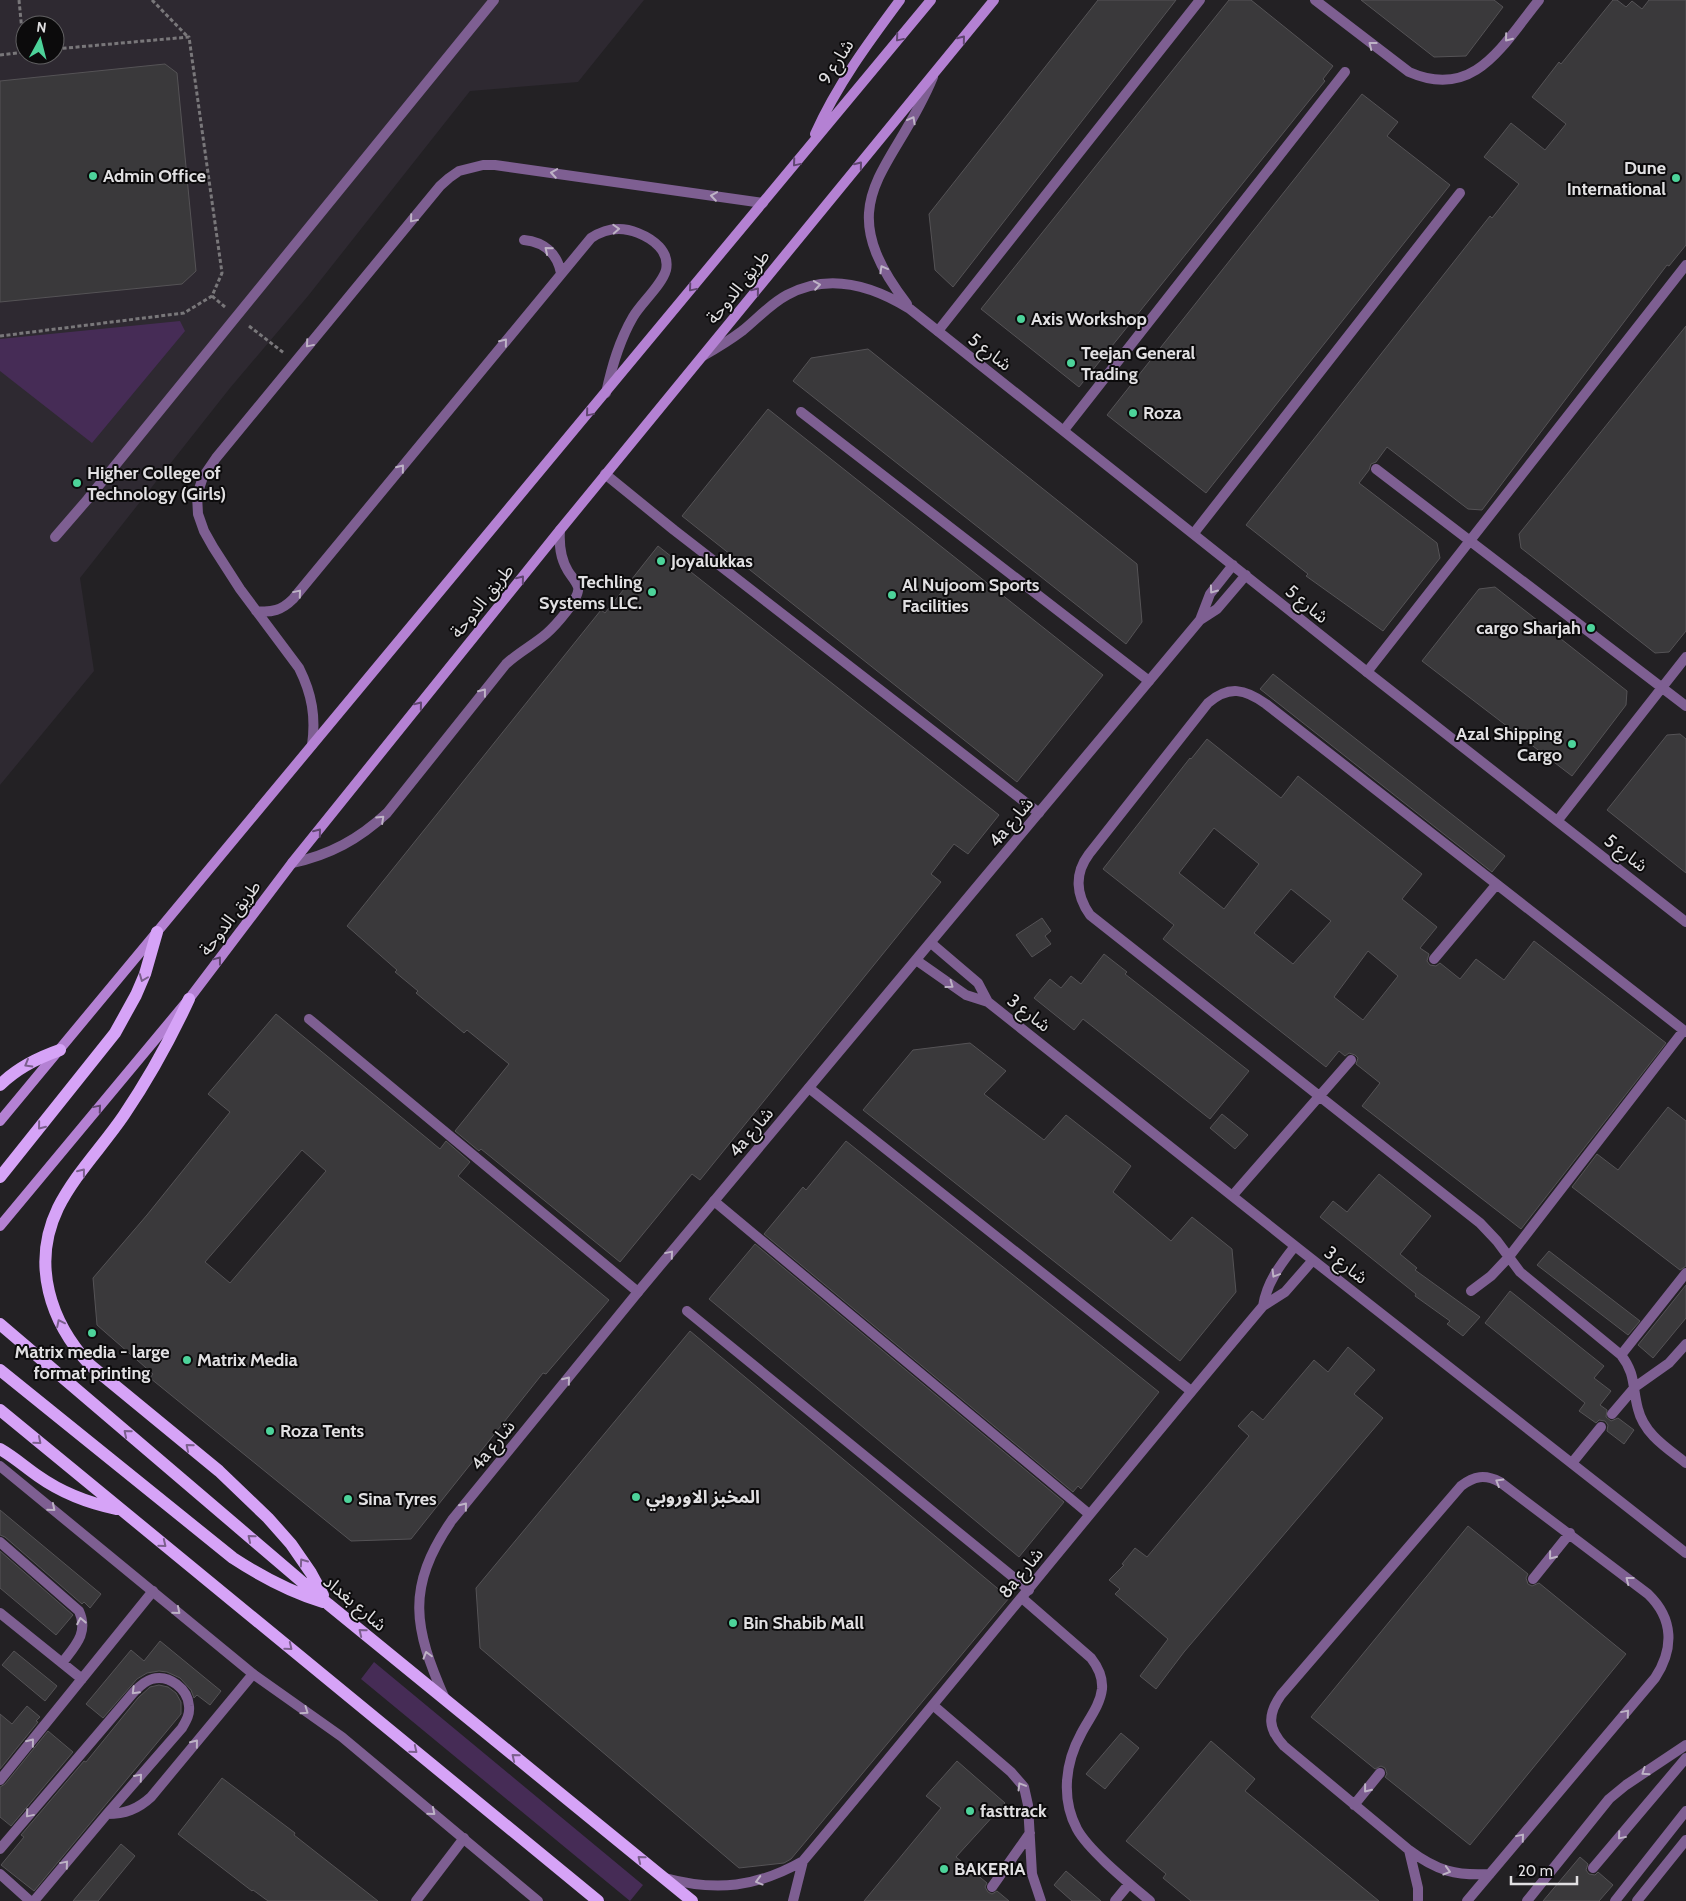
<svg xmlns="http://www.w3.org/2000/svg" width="1686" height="1901" font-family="Cabin,'Noto Sans Arabic',sans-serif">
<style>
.built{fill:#2e2931;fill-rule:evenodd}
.green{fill:#462c56}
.building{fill:#3a393b;stroke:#555356;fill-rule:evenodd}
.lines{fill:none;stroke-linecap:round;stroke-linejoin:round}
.path{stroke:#79777a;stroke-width:3;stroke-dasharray:4 2.5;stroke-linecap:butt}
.lane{stroke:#7e5f92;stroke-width:10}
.street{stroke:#7e5f92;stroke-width:10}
.secondary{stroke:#b481d3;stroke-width:10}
.primary{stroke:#d6a3f7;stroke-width:12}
.oneway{stroke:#604670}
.oneway2{stroke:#beb3c6}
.oneway3{stroke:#7b5f8d}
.poi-dot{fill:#4dd39a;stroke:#0c0b0c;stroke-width:2}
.labels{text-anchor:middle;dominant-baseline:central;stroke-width:4;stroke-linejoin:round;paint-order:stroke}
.street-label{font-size:18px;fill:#e1e0e2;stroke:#0c0b0c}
.poi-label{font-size:18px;font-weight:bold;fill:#e1e0e2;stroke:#0c0b0c;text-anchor:start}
</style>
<rect width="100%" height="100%" fill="#232124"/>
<!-- built -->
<path class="built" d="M0,0h644l-66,82 -108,9 -162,205 -78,92 -150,190 14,93 -94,114zM25,25h30v30h-30z"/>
<!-- green -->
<path class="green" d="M180,321l5,10 -93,112 -92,-72v-32z
M374,1662l269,223 -13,16 -269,-222z"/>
<!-- building -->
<path class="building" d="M1098,0h78l-223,287 -18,-17 -6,-56z
M1229,0h22l82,66 -10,13 2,2 -246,306 -98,-78z
M1361,0h133l9,7 -37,49 -32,1z
M1613,0h4l9,7 6,-6 10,8 7,-9h37v245l-17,21 -2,-1 -185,245 -14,-1 -81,-62 -11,15 -5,2 -2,6 -10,13 78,60 3,15 -57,73 -77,-55 2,-2 -62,-49 244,-309 2,2 27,-34 -35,-27 27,-34 34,27 21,-26 -34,-27 27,-35 2,2z
M165,64l12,9 19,198 -14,13 -182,18v-221z
M1362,94l36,28 -11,14 63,49 -244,308 -99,-78z
M1686,326v305l-17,21 -14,1 -134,-105 -2,-14z
M868,349l269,215 5,58 -16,22 -333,-263 18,-23z
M768,409l335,266 -86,107 -335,-266z
M658,546l341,269 -31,39 -14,-10 -23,30 10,8 -241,298 -8,-6 -72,88 -139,-113 -2,2 -24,-20 54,-67 -42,-34 -3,3 -48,-40 2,-2 -23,-19 2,-2 -50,-44 254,-316 4,3z
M1495,587l132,104 -1,14 -54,71 -150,-115 57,-72z
M1273,674l232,182 -13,16 -232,-183z
M1680,734l6,5v134l-79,-63 60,-75z
M1207,739l74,59 17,-22 124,98 -20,25 35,28 -17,21 9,6 -2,7 3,4 6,1 4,-3 20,16 16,-20 28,21 30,-39 132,102 -145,186 -159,-123 18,-23 -24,-19 2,-6 -3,-3 -6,-2 -4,3 -6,-5 -13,16 -163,-128 11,-14 -71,-56 87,-111 1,1zM1214,828l45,36 -35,45 -45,-36zM1291,889l40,32 -38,43 -39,-31zM1368,951l30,25 -35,44 -29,-23z
M1042,918l9,13 -6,5 6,8 -19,13 -16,-22z
M1104,954l23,18 -2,2 124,97 -39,48 -127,-100 -9,11 -40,-32 16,-19 11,9 10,-12 10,8z
M276,1014l164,135 6,-8 24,21 -12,14 151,124 -63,74 -3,-1 -132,166 -60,2 -201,-163 3,-4 -56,-49 -4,-47 54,-63 83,-103 -22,-18zM302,1150l24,21 -96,112 -25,-21z
M970,1043l36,28 -22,23 60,46 22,-25 65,51 -18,26 58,49 21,-24 40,32 4,43 -56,69 -317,-251 50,-60z
M1668,1107l18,14v145l-6,4 -108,-83 25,-33 21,16z
M1222,1114l26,21 -13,14 -25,-21z
M846,1141l313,251 -78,97 -3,-3 -5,6 -309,-258 39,-47 3,3z
M1379,1174l52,42 -31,38 17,14 -2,2 65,47 -17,19 -16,-12 3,-3 -35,-25 1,-2 -96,-77 13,-16 14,11z
M755,1244l309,258 -45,55 -310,-258z
M1549,1251l91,70 -12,14 -91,-70z
M1686,1285v33l-33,40 -15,-13z
M1510,1291l94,75 -10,12 17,13 -11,14 7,5 -1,7 5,4 7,-3 16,12 -10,14 -17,-13 1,-6 -3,-4 -6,-1 -3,3 -17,-12 6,-8 -100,-80z
M690,1331l319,267 -218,261 -7,4 -45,5 -259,-220 -4,-60z
M1348,1347l27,23 -21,24 29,24 -199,234 -28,37 -16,-13 28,-37 -53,-45 5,-5 -11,-9 15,-15 -2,-1 13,-16 12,9 102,-121 -11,-10 14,-15 11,9 51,-60 14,12z
M0,1510l101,84 -11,14 -6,-6 -2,2 -77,-67 -5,-2z
M1468,1526l60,48 -2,4 2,6 4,2 7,-3 87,71 -156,191 -85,-68 2,-3 -2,-6 -4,-2 -6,3 -64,-52z
M0,1551l73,64 -17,20 -56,-47z
M160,1641l61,50 -11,14 -13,-10 -3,3 -3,-8 -11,-12 -13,-6 -8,-1 -12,2 -10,6 -34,39 -17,-14 45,-54 13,11z
M14,1651l43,35 -12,15 -43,-36z
M159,1685l9,2 8,6 5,9v12l-147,177 -33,-26 23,-28 -3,-2 63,-74 2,1 52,-64 12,-11z
M27,1706l13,11 -4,4 2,1 -38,47v-55l12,10z
M48,1731l25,21 -62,74 -11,-9v-30l5,-3z
M1121,1733l18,15 -34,41 -19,-15z
M1211,1741l44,38 -10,12 134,110h-188l-28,-23 3,-4 -40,-33z
M957,1761l48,42 -49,54 31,26 -2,4 3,5 4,2 5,-3 12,10h-145l77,-93 -15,-12z
M222,1778l73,55 -1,2 84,66h-110l-15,-11 -1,1 -74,-57z
M121,1844l14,12 -37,45h-25z
M1580,1857l8,7 -2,6 3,4 6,1 3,-3 15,13 -14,16h-56z
M1066,1871l15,13 20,17h-29l-18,-16z"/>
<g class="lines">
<!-- path -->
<path class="path" d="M19,0l5,52h1
M152,0l36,37
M0,55l24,-3
M212,296l13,11
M249,326l35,27
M0,336l184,-23 28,-17 10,-23 -33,-236 -134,12"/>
<!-- lane -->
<path class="lane" d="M1315,0l94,72c66,29 94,-28 130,-72
M524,240c20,2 33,13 37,33
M938,331l262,-331
M801,412l348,269
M1064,430l281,-358
M1376,469l310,237
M605,474l69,56 365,283
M1194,533l266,-340
M55,537l32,-37 407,-500
M256,611c16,2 26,-1 37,-12l298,-361c15,-10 30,-12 47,-5 15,6 32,18 28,37 -4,15 -25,33 -33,47 -14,24 -21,49 -27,76
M1367,672l319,-407
M312,745c4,-28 0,-51 -13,-77l-59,-79 -27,-42 -9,-16 -6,-17 -1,-19 6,-18 13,-19 224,-272 9,-8 10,-7 24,-6h12l268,38
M1558,820l128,-163
M292,863c38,-8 67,-24 95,-50l119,-149c13,-12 27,-19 40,-30 8,-7 35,-36 32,-47 -2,-6 -7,-11 -10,-16 -8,-13 -9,-26 -8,-41
M1434,959l62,-74
M309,1019l329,273
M1686,1032l-420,-328c-21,-15 -37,-19 -58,-1l-119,151c-15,20 -13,41 1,61l390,308 17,18 23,31 101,83c15,19 11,32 17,54 6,25 29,39 48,54
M809,1088l382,303
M1233,1195l118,-135
M714,1201l375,313
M1471,1291l20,-15 17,-18 176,-228
M687,1311l342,279
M1621,1355l65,-82
M1612,1414l23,-27 34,-24 17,-19
M1572,1463l29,-36
M0,1542l79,69c10,22 -4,35 -17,52
M1533,1579l37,-46
M1022,1598l69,60c7,9 12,19 11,31 -2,17 -14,31 -21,45 -16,29 -20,65 -4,95 12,22 53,55 73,72
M0,1613l82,66
M934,1706l77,66 13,15 4,18 4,69 9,27
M0,1780l153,-189
M1354,1805l26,-32
M107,1814c18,0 31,-5 44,-17l102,-123
M0,1849l133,-156c5,-5 11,-12 19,-14 17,-5 36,10 37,27 1,9 -3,15 -7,22l-75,86 -73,87
M1409,1850c28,21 47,26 81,24
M1593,1868l93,-110
M0,1874l30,27
M992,1887l38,-54
M416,1901l48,-63
M1115,1901l14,-17
M1418,1901v-13l-9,-38 -125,-104c-16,-17 -17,-31 -3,-51l180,-209c13,-10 24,-12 39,-4l148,112c26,25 26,55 7,84l-188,223
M1527,1901l82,-102 17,-14 60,-40
M1615,1901l71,-90
M1637,1901l49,-61"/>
<!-- street -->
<path class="street" d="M907,304c-81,-105 -14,-130 26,-227
M703,356c14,-8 27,-16 39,-25 15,-12 28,-27 45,-36 42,-23 86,-9 123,14l457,363 319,250
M1200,620l10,-26 23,-29
M931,943l47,40 10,19
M916,960l50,35 22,7 307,244 391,307
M1263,1306c4,-24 17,-41 32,-60
M0,1466l253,208 89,63 196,164
M445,1699c-31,-71 -40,-111 7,-179l186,-228 562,-672 17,-11 29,-34
M665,1878c52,14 92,9 138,-17 155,-184 305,-371 460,-555l22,-14 28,-32
M793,1901l10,-40"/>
<!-- secondary -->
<path class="secondary" d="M815,134c22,-49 53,-91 85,-134
M0,1121l931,-1121
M0,1226l189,-227 103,-136 268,-333 434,-530"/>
<!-- primary -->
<path class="primary" d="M189,999c-19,41 -40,79 -65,116 -21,31 -49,59 -66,93 -27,56 -8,114 32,157l129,106 49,47 23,26 20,29 12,22
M0,1085c17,-17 37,-27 60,-35
M0,1177l115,-144 21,-38 9,-21 12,-42
M0,1324l328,280 364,297
M0,1370l233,188c29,19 57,34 90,44
M0,1410l598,491
M0,1449c14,8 25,18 38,27 24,17 50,27 79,33"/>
</g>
<!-- one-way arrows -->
<defs><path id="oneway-chevron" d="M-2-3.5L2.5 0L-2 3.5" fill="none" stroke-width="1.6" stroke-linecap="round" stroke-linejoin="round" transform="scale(1.25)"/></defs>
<g class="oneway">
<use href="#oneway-chevron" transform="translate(899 38) rotate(130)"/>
<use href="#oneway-chevron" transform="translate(962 39) rotate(-51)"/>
<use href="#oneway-chevron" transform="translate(796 163) rotate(130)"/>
<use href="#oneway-chevron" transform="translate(859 165) rotate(-51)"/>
<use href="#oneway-chevron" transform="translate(692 288) rotate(130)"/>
<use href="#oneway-chevron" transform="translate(756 291) rotate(-51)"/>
<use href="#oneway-chevron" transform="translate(589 413) rotate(130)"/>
<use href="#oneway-chevron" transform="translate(521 579) rotate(-51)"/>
<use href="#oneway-chevron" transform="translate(419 705) rotate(-51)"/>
<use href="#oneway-chevron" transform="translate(318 832) rotate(-51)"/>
<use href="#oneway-chevron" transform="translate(218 960) rotate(-53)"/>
<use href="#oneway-chevron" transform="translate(98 1108) rotate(-50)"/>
</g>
<g class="oneway2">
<use href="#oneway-chevron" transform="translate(1508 38) rotate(129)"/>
<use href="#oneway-chevron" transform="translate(1372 45) rotate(-142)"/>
<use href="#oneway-chevron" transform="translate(912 120) rotate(-61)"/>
<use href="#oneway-chevron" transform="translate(554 173) rotate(-171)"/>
<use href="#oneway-chevron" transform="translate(714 196) rotate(-172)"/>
<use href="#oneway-chevron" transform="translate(413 219) rotate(130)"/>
<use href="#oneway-chevron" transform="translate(616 229) rotate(-3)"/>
<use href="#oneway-chevron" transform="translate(548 250) rotate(-140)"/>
<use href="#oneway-chevron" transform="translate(883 269) rotate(-119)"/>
<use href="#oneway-chevron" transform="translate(817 285) rotate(-9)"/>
<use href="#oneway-chevron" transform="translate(504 342) rotate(-51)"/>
<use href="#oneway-chevron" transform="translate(309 344) rotate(130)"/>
<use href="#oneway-chevron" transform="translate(401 468) rotate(-51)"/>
<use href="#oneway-chevron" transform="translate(1213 590) rotate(126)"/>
<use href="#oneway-chevron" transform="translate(298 593) rotate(-50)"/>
<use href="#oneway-chevron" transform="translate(483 692) rotate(-52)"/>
<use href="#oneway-chevron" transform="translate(381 819) rotate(-43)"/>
<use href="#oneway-chevron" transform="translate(950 985) rotate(36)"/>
<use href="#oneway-chevron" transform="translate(670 1254) rotate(-50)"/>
<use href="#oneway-chevron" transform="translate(1275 1274) rotate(121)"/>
<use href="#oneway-chevron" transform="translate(567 1380) rotate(-51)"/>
<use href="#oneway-chevron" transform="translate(1499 1482) rotate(-149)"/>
<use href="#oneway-chevron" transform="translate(464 1506) rotate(-51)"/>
<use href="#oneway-chevron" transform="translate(52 1508) rotate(40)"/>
<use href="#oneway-chevron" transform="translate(1552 1556) rotate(129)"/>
<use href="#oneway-chevron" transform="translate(1629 1580) rotate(-142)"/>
<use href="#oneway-chevron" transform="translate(177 1611) rotate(40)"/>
<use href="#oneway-chevron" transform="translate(81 1621) rotate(-101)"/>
<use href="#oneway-chevron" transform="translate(427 1655) rotate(-106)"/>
<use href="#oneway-chevron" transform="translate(135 1691) rotate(135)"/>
<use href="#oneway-chevron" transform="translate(305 1711) rotate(35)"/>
<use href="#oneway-chevron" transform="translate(1626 1713) rotate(-50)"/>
<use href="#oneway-chevron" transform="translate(31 1742) rotate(-51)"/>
<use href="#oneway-chevron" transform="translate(195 1743) rotate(-51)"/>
<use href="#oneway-chevron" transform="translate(1645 1772) rotate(146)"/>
<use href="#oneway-chevron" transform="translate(139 1777) rotate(-49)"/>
<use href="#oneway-chevron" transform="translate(1021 1786) rotate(-121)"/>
<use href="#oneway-chevron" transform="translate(1367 1789) rotate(129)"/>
<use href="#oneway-chevron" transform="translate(432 1812) rotate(40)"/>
<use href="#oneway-chevron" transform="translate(29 1814) rotate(130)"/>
<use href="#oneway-chevron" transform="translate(1621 1836) rotate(130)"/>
<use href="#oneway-chevron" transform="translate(1521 1837) rotate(-50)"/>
<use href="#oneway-chevron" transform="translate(65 1864) rotate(-50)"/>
<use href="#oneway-chevron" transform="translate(1447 1871) rotate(16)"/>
<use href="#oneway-chevron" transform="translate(759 1881) rotate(165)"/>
</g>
<g class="oneway3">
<use href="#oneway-chevron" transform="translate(143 978) rotate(111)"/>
<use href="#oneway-chevron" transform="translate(28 1064) rotate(150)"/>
<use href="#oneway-chevron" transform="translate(41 1126) rotate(129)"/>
<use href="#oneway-chevron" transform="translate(82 1172) rotate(-52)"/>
<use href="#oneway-chevron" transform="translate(60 1323) rotate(-116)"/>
<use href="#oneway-chevron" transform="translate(127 1433) rotate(-140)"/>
<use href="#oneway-chevron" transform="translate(38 1441) rotate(40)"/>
<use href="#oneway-chevron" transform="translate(189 1447) rotate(-140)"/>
<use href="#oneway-chevron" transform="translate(251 1538) rotate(-140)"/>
<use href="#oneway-chevron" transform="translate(163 1544) rotate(39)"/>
<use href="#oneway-chevron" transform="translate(303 1562) rotate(-125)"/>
<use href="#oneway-chevron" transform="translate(362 1632) rotate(-141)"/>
<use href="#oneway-chevron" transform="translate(289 1647) rotate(39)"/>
<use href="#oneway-chevron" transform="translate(414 1750) rotate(39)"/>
<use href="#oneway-chevron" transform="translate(515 1757) rotate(-141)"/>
<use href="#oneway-chevron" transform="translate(641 1859) rotate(-141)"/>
</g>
<!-- markers -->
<g class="poi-dot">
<circle cx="93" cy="176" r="5"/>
<circle cx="1676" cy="178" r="5"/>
<circle cx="1021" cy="319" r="5"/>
<circle cx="1071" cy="363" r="5"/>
<circle cx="1133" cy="413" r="5"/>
<circle cx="77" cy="483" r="5"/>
<circle cx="661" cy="561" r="5"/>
<circle cx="652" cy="592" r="5"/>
<circle cx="892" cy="595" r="5"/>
<circle cx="1591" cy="628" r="5"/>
<circle cx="1572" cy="744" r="5"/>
<circle cx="92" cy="1333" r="5"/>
<circle cx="187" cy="1360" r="5"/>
<circle cx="270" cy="1431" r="5"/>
<circle cx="636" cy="1497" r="5"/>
<circle cx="348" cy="1499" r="5"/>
<circle cx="733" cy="1623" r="5"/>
<circle cx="970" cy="1811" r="5"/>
<circle cx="944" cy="1869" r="5"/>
</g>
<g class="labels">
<!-- street labels -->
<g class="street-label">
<text transform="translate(836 62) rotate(-58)">شارع 9</text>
<text transform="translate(738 287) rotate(-51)">طريق الدوحة</text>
<text transform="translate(990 352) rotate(38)">شارع 5</text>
<text transform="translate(482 601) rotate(-51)">طريق الدوحة</text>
<text transform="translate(1307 604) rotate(39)">شارع 5</text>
<text transform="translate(1011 822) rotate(-50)">4a شارع</text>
<text transform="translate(1626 853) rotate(38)">شارع 5</text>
<text transform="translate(230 918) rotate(-53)">طريق الدوحة</text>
<text transform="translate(1029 1013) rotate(38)">شارع 3</text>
<text transform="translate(751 1132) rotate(-50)">4a شارع</text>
<text transform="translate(1346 1265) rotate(38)">شارع 3</text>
<text transform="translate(493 1445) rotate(-51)">4a شارع</text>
<text transform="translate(1021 1573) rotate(-51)">8a شارع</text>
<text transform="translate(355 1603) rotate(40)">شارع بغداد</text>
</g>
<!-- poi labels -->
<g class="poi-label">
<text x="1666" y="168" text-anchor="end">Dune<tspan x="1666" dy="21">International</tspan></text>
<text x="103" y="176">Admin Office</text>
<text x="1031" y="319">Axis Workshop</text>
<text x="1081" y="353">Teejan General<tspan x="1081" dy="21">Trading</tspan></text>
<text x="1143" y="413">Roza</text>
<text x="87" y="473">Higher College of<tspan x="87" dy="21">Technology (Girls)</tspan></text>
<text x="671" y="561">Joyalukkas</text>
<text x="642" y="582" text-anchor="end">Techling<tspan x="642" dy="21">Systems LLC.</tspan></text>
<text x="902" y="585">Al Nujoom Sports<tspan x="902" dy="21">Facilities</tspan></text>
<text x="1581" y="628" text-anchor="end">cargo Sharjah</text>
<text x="1562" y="734" text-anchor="end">Azal Shipping<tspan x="1562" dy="21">Cargo</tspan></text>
<text x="92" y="1352" text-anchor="middle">Matrix media - large<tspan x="92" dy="21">format printing</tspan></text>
<text x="197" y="1360">Matrix Media</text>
<text x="280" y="1431">Roza Tents</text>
<text x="646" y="1497">المخبز الاوروبي</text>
<text x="358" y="1499">Sina Tyres</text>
<text x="743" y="1623">Bin Shabib Mall</text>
<text x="980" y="1811">fasttrack</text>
<text x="954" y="1869">BAKERIA</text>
</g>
</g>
<!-- north arrow -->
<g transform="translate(40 40) rotate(7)"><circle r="24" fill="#0c0b0c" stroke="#616062"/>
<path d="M0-4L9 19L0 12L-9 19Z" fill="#4dd39a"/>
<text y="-8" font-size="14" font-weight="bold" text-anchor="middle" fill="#e1e0e2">N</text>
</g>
<!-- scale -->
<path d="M1511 1876v8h66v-8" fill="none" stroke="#e1e0e2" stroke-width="2.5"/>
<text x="1518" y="1876" font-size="15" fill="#e1e0e2" stroke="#0c0b0c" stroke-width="4" paint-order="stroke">20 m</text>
</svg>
